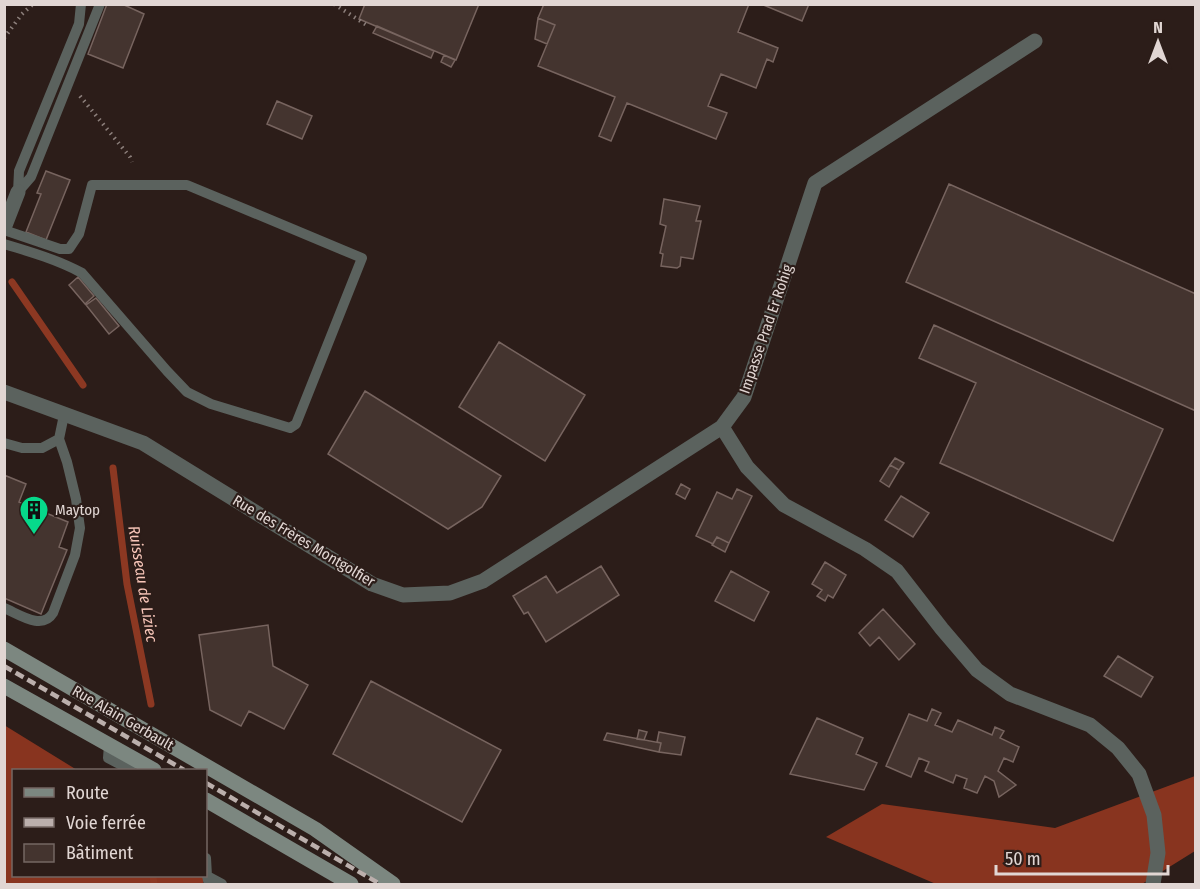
<svg xmlns="http://www.w3.org/2000/svg" width="1200" height="889" font-family="'Fira Sans Condensed',sans-serif">
<style>
.forest{fill:#88341f}
.lines{fill:none;stroke-linecap:round;stroke-linejoin:round}
.stream{stroke:#8c3822;stroke-width:7}
.building{fill:#44342f;stroke:#77645f;stroke-width:1.5}
.path{stroke:#8c7f7b;stroke-width:4;stroke-dasharray:1.5 4.5;stroke-linecap:butt}
.service{stroke:#5b625e;stroke-width:10}
.minor{stroke:#5b625e;stroke-width:15}
.secondary{stroke:#7c8780;stroke-width:15}
.rail{stroke:#bbafac;stroke-width:4.5;stroke-dasharray:9 4.5;stroke-linecap:butt}
.labels{text-anchor:middle;dominant-baseline:central;stroke-width:4.5;stroke-linejoin:round;paint-order:stroke}
.street-label{font-size:15px;fill:#e1d6d3;stroke:#2c1d19}
.poi-label{font-size:15px;fill:#e1d6d3;stroke:#2c1d19;text-anchor:start}
.water-label{font-size:16px;font-style:italic;fill:#f8c6b9;stroke:#2c1d19}
</style>
<rect width="100%" height="100%" fill="#2c1d19"/>
<!-- forest -->
<path class="forest" d="M4,725l73,45h-63v106h191l-2,8h-198z
M1195,776v75l-53,33h-206l-110,-47 56,-33 173,24z"/>
<g class="lines">
<!-- stream -->
<path class="stream" d="M12,282l71,103
M113,468l14,116 24,120
M153,876l1,8"/>
</g>
<!-- building -->
<path class="building" d="M107,4h15l22,10 -21,54 -35,-14z
M365,4h114l-23,56 -97,-41z
M544,4h205l-11,28 40,16 -5,14 -6,-3 -11,29 -35,-14 -13,32 19,7 -11,26 -89,-36 -16,38 -12,-5 16,-39 -77,-31 17,-41 -17,-7z
M761,4h48l-7,17z
M538,18l17,7 -8,19 -12,-5z
M377,26l57,25 -3,7 -58,-25z
M444,55l11,5 -4,7 -10,-5z
M277,101l35,15 -10,23 -35,-15z
M46,171l24,9 -24,60 -20,-8 15,-38 -4,-1z
M949,184l247,110v117l-290,-129z
M664,199l36,7 -4,15h5l-8,38 -12,-2 -1,9 -3,2 -16,-2 2,-12 -3,-1 6,-27 -6,-2z
M78,277l16,19 -9,8 -16,-19z
M96,298l23,28 -10,8 -23,-29z
M934,325l229,104 -50,112 -173,-78 36,-80 -57,-25z
M499,342l86,53 -40,66 -86,-54z
M365,391l136,85 -19,31 -34,22 -120,-75z
M895,458l9,5 -5,7 -9,-5z
M890,465l9,5 -10,17 -9,-6z
M4,475l22,9 -7,18 49,20 -9,25 8,3 -26,64 -37,-16z
M681,484l9,5 -5,10 -9,-5z
M737,489l15,7 -23,47 -12,-6 -4,7 -17,-8 21,-44 15,7z
M901,496l28,17 -16,24 -28,-17z
M717,537l12,6 -4,9 -13,-7z
M825,562l21,13 -13,23 -5,-3 -3,6 -8,-5 5,-6 -10,-6z
M601,566l18,29 -73,47 -18,-30 -4,2 -11,-18 33,-20 11,17z
M731,571l38,21 -15,29 -39,-20z
M883,609l32,35 -16,16 -20,-23 -9,9 -11,-13z
M268,625l5,41 35,19 -24,44 -35,-18 -8,15 -31,-16 -11,-75z
M1118,656l35,21 -12,20 -37,-21z
M371,681l130,69 -39,72 -129,-68z
M932,709l9,4 -6,12 17,7 6,-12 34,15 3,-8 9,4 -4,7 19,9 -6,15 -9,-4 -6,13 18,14 -17,12 -5,-16 -9,-5 -8,17 -13,-5 3,-9 -11,-4 -3,8 -28,-12 4,-9 -10,-4 -8,19 -25,-11 23,-52 18,7z
M817,718l46,20 -7,16 21,9 -13,27 -74,-16z
M639,730l8,2 -3,8 -7,-1z
M659,732l26,5 -4,18 -22,-3 2,-9 -4,-1z
M607,733l54,10 -2,9 -55,-12z"/>
<g class="lines">
<!-- path -->
<path class="path" d="M334,4l34,22
M4,38l18,-24 11,-10
M80,96l50,61 2,5"/>
<!-- service -->
<path class="service" d="M18,192l13,-15 69,-173
M18,192l1,-21 60,-147 2,-20
M4,230l56,19h9l10,-15 13,-49h95l175,73 -66,166 -6,4 -79,-24 -24,-12 -20,-21 -85,-98c-24,-13 -51,-21 -78,-29
M4,443l18,5h20l17,-9
M4,608c15,6 38,23 49,5l22,-58 5,-27 -4,-29 -9,-37 -8,-23 5,-24
M109,745l-1,13 23,12
M206,858l1,18
M209,884l-2,-8 15,8"/>
<!-- minor -->
<path class="minor" d="M1035,41l-220,142 -71,214 -22,30 25,40 37,38 81,44 32,22 45,58 35,41 33,24 80,31 28,23 21,26 15,41 4,38 -5,31
M4,228l14,-36
M4,392l139,51 229,141 31,11 47,-2 33,-12 239,-154"/>
<!-- secondary -->
<path class="secondary" d="M4,649l311,180 78,55
M4,686l150,84
M206,800l145,84"/>
<!-- rail -->
<path class="rail" d="M4,666l180,104
M206,783l174,101"/>
</g>
<!-- icons -->
<defs>
<g id="building-pin" transform="scale(1.5)"><path d="M0 17L-7.5 6A9.5 9.5 0 1 1 7.5 6Z" fill="#06d98b" stroke="#2c1d19"/><path d="M-4-6H4V6H1V3H-1V6H-4ZM-2.5-4.3h1.7v1.8h-1.7ZM.8-4.3h1.7v1.8H.8ZM-2.5-1h1.7V.8h-1.7ZM.8-1h1.7V.8H.8Z" fill="#111"/></g>
</defs>
<g fill-rule="evenodd">
<use href="#building-pin" x="34" y="510"/>
</g>
<g class="labels">
<!-- street labels -->
<g class="street-label">
<text transform="translate(766 329) rotate(-71)">Impasse Prad Er Rohig</text>
<text transform="translate(304 541) rotate(31)">Rue des Frères Montgolfier</text>
<text transform="translate(123 718) rotate(30)">Rue Alain Gerbault</text>
</g>
<!-- poi labels -->
<g class="poi-label">
<text x="55" y="510">Maytop</text>
</g>
<!-- water labels -->
<g class="water-label">
<text transform="translate(143 584) rotate(81)">Ruisseau de Liziec</text>
</g>
</g>
<!-- border -->
<rect width="1200" height="889" fill="none" stroke="#e1d6d3" stroke-width="12"/>
<!-- legend -->
<rect x="12" y="769" width="195" height="108" fill="#2c1d19" stroke="#746763" stroke-width="1.5"/>
<rect x="24" y="788" width="30" height="9" fill="#7c8780" stroke="#746763" stroke-width="1.5"/>
<text x="66" y="799" font-size="18" fill="#e1d6d3">Route</text>
<rect x="24" y="818" width="30" height="9" fill="#bbafac" stroke="#746763" stroke-width="1.5"/>
<text x="66" y="829" font-size="18" fill="#e1d6d3">Voie ferrée</text>
<rect x="24" y="844" width="30" height="18" fill="#44342f" stroke="#746763" stroke-width="1.5"/>
<text x="66" y="859" font-size="18" fill="#e1d6d3">Bâtiment</text>
<!-- north arrow -->
<g transform="translate(1158 42)" stroke="#2c1d19" stroke-width="4.5" paint-order="stroke">
<path d="M0-4.5L10 22L0 15L-10 22Z" fill="#e1d6d3"/>
<text y="-9" font-size="16" font-weight="bold" text-anchor="middle" fill="#e1d6d3">N</text>
</g>
<!-- scale -->
<path d="M996 865v9h172v-9" fill="none" stroke="#e1d6d3" stroke-width="3"/>
<text x="1005" y="865" font-size="18" fill="#e1d6d3" stroke="#2c1d19" stroke-width="4.5" paint-order="stroke">50 m</text>
</svg>
